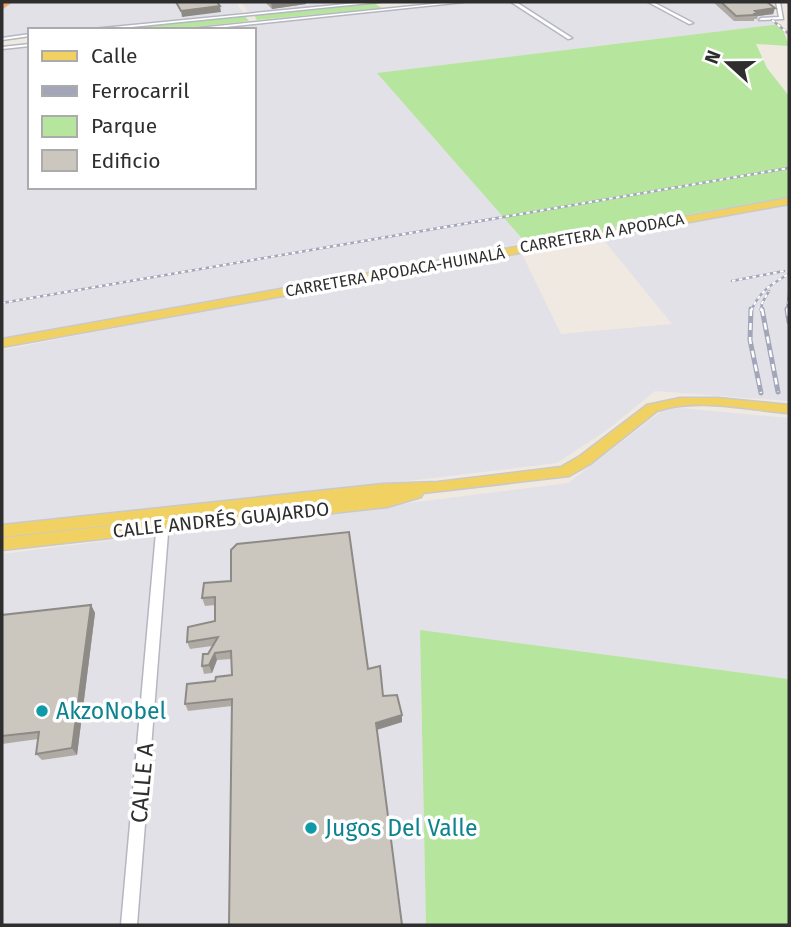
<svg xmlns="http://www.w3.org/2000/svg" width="791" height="927" font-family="'Fira Sans',sans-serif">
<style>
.industrial{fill:#e3e1e8}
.green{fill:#b6e59e}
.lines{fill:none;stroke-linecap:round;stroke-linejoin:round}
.minor-casing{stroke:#b4b7c1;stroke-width:3}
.major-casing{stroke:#c9c9c9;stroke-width:3}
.highway-casing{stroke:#c9c9c9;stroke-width:2}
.minor{fill:#fff;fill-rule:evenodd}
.major{fill:#f2d163;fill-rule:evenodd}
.highway{fill:#ffa35c;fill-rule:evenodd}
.rail-far1-casing{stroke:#a3a6b8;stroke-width:2.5}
.rail-casing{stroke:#a3a6b8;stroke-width:5}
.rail-far1{stroke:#fff;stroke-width:2;stroke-dasharray:3.5;stroke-linecap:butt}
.rail{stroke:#fff;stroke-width:2.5;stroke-dasharray:7;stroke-linecap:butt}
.wall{fill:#afaba4}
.shaded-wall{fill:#8e8b86}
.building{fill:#cbc7bf;stroke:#8e8b86;stroke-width:2}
.culture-dot{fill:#0f9aa8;stroke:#fff;stroke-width:2.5}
.labels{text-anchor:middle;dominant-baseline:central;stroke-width:7;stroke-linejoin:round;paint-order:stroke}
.far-street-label{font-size:16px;fill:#2e2e2e;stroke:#fff}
.street-label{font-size:19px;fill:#2e2e2e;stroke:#fff}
.near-culture-label{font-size:23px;fill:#0d838f;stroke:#fff;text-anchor:start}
.near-street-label{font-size:23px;fill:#2e2e2e;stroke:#fff}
</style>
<rect width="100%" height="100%" fill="#efe9e1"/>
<!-- industrial -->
<path class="industrial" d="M14,2h222l7,11 -168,17h-45v4l-28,3v-26z
M241,2h121l-113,11z
M474,2h299l3,23 -398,48 148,170 -524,96v-290l28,-3v141h224v-157h-66z
M789,203v198l-134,-10 -48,39 -50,33 -341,41 -214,20v-174l518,-100 41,84 111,-10 -70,-86z
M681,408l108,10v261l-369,-48 6,294h-424v-371l566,-71 86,-66 10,-7z"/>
<!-- green -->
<path class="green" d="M374,3l8,5 -125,12 -3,-5z
M244,15l5,6 -85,9h-38l-1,-3z
M781,24l8,22 -33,-2 11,24 22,28v101l-263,46 -149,-170z
M420,630l369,49v246h-363z"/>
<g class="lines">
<!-- minor casing -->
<g class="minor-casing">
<path id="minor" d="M367,2h13l-279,28h-19z
M452,2h12l-267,28h-18z
M511,2h5l56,36 -4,1z
M648,2h5l40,21 -4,1z
M776,2h4l3,17 -24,1 2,-2 18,-1z
M30,34v2l-28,4v-2z
M30,44v2l-28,3v-2z
M163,517l4,1 2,3 -32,404h-16l36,-404 2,-3z"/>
</g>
<!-- major casing -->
<g class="major-casing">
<path id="major" d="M789,198v6l-787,143v-8z
M680,398h38l71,7v8c-42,-3 -91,-16 -132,-2l-67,53 -21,12 -146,17 -2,4 -34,10 -385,43v-12l390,-44 -390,43v-12l381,-41 55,-2 123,-15 19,-11 67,-51z"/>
</g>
<!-- highway casing -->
<g class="highway-casing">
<path id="highway" d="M5,2h7l-10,7v-5z"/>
</g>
<!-- minor -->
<use href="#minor" class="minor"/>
<!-- major -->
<use href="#major" class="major"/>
<!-- highway -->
<use href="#highway" class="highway"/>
<!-- rail-far1 casing -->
<g class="rail-far1-casing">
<path id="rail-far1" d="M788,2l1,4
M772,20l17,14
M732,281l52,-10
M2,303l787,-135
M751,311c8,-19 20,-27 38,-37
M761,311l1,-8 7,-12
M787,311l2,-18"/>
</g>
<!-- rail casing -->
<g class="rail-casing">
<path id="rail" d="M751,309l-1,31 11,53
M762,309l16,83
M787,309l2,13"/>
</g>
<!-- rail-far1 -->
<use href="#rail-far1" class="rail-far1"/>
<!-- rail -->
<use href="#rail" class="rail"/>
</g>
<!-- wall -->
<path class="wall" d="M258,2h48v2l-34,5 -7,-7 -6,1z
M713,2h54l8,6 -2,6 -15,2 -1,3h-3v2h-20z
M204,583l164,86 15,27 19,19v7l-25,8 -145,-24 -44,5 -3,-7 30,-23 17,-6v-16l-15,1 -5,13 -8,1 -2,-8 10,-20 -22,3 -3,-7 28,-21v-16l-10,1 -3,-8z
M91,605l4,8 -18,142 -35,5 -6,-6 2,-15 -36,5v-129z"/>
<!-- shaded-wall -->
<path class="shaded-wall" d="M281,2h25v2l-34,5 -1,-6z
M220,6l1,6 -39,5 -1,-6z
M775,8l-2,6 -15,2v-2l-3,-3z
M91,605l4,8 -18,142 -5,-7z
M215,653l2,7 -5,13 -3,-8z
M402,715v7l-26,8v-7z"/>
<!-- building -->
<path class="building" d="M176,2h41l3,4 -39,5z
M721,2h46l8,6 -20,3 3,3h-5l2,1 -19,1z
M349,532l19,137 12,-3 3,30 14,-1 5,20 -26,8 26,202h-173l3,-226 -47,5 2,-20 28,-3 1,-4 16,-2 -1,-24 -16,2 -6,12 -7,1 1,-12h5l10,-17 -31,5 1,-15 27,-6v-24l-13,1 2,-15 27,-2v-31l6,-6z
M91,605l-19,143 -36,6 3,-22 -37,4v-121z"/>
<!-- markers -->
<g class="culture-dot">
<circle cx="42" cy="711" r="7"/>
<circle cx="311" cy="828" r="7"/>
</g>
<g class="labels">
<!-- far-street labels -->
<g class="far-street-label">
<text transform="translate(602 233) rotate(-10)">CARRETERA A APODACA</text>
<text transform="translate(395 272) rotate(-10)">CARRETERA APODACA-HUINALÁ</text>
</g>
<!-- street labels -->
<g class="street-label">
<text transform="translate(221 520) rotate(-6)">CALLE ANDRÉS GUAJARDO</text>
</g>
<!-- near-culture labels -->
<g class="near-culture-label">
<text x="56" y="711">AkzoNobel</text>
<text x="325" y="828">Jugos Del Valle</text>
</g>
<!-- near-street labels -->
<g class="near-street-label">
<text transform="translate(142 783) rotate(-85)">CALLE A</text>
</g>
</g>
<!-- border -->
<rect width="791" height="927" fill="none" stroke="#2e2e2e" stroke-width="7"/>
<!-- legend -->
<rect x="28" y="28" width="228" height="161" fill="#ffffff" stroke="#ababab" stroke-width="2"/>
<rect x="42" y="51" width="35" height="10" fill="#f2d163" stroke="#ababab" stroke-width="2"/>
<text x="91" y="63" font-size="21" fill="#2e2e2e">Calle</text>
<rect x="42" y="86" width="35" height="10" fill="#a3a6b8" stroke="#ababab" stroke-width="2"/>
<text x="91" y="98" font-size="21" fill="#2e2e2e">Ferrocarril</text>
<rect x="42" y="116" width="35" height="21" fill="#b6e59e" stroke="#ababab" stroke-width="2"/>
<text x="91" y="133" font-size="21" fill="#2e2e2e">Parque</text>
<rect x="42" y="150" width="35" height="21" fill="#cbc7bf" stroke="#ababab" stroke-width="2"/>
<text x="91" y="168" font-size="21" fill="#2e2e2e">Edificio</text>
<!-- north arrow -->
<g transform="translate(728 63) rotate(291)" stroke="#ffffff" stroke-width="5" paint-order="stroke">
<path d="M0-5L12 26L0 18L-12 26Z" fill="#2e2e2e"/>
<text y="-10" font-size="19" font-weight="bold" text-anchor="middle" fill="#2e2e2e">N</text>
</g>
</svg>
